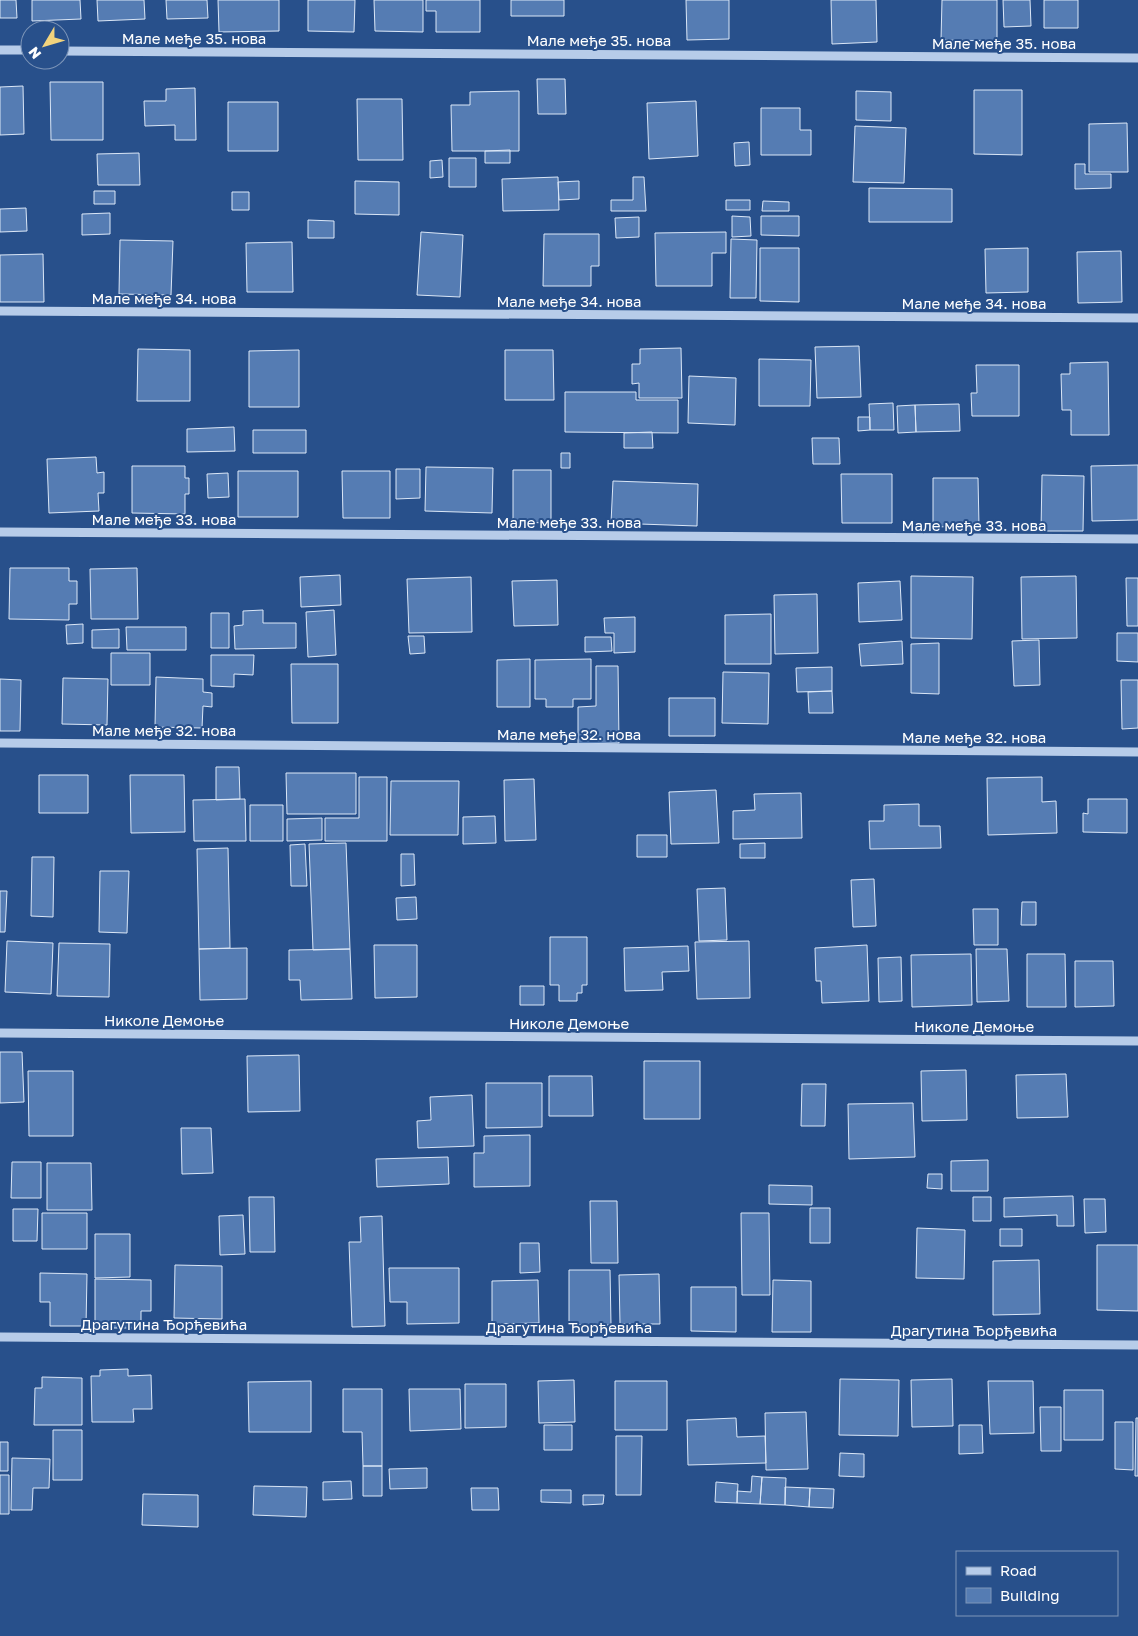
<svg xmlns="http://www.w3.org/2000/svg" width="1138" height="1636" font-family="'Golos Text',sans-serif">
<style>
.building{fill:#557cb3;stroke:#dbe7f7}
.lines{fill:none;stroke-linecap:round;stroke-linejoin:round}
.minor{stroke:#b7cce9;stroke-width:9}
.labels{text-anchor:middle;dominant-baseline:central;stroke-width:4;stroke-linejoin:round;paint-order:stroke}
.street-label{font-size:15px;fill:#fff;stroke:#28508b}
</style>
<rect width="100%" height="100%" fill="#28508b"/>
<!-- building -->
<path class="building" d="M0,0h16l1,18h-17z
M32,0h48l1,19 -49,2z
M97,0h47l1,19 -47,2z
M166,0h41l1,18 -41,1z
M218,0h61v31l-60,1z
M308,0h47l-1,32 -46,-1z
M374,0h49v32l-48,-1z
M426,0h54v32h-44v-21h-10z
M511,0h53v16h-53z
M686,0h43v39l-42,1z
M831,0h45l1,42 -45,2z
M942,0h55v41l-56,-1z
M1003,0h27l1,26 -27,1z
M1044,0h34v28h-34z
M537,79h28l1,35h-28z
M50,82h53v58h-52z
M23,86l1,48 -24,1v-48z
M195,88l1,52h-21v-15l-30,1 -1,-25h22v-12z
M974,90h48v65l-48,-1z
M519,91v60h-67l-1,-46h19v-13z
M856,91l35,1v29l-35,-1z
M357,99h45l1,61h-45z
M696,101l2,55 -49,3 -2,-56z
M228,102h50v49h-50z
M761,108h39v22h11v25h-50z
M1127,123l1,49h-39v-48z
M855,126l51,2 -2,55 -51,-1z
M749,142l1,23 -15,1 -1,-23z
M510,150v13h-25v-12z
M139,153l1,32h-42l-1,-31z
M449,158h27v29h-27z
M442,160l1,17 -13,1v-17z
M1075,164h10v10h26v14l-36,1z
M558,177l1,33 -56,1 -1,-32z
M633,177h11l2,34h-35v-11h22z
M355,181l44,1v33l-44,-1z
M579,181v18l-20,1 -1,-18z
M869,188l83,1v33h-83z
M94,191h21v13h-21z
M232,192h17v18h-17z
M726,200h24v10h-24z
M763,201l26,1v9h-27z
M26,208l1,23 -27,1v-23z
M110,213v21l-28,1v-21z
M732,216l18,1 1,19 -19,1z
M761,216h38v20l-38,-1z
M639,217v20l-23,1 -1,-20z
M308,220l26,1v17h-26z
M421,232l42,3 -3,62 -43,-2z
M726,232v21h-14v33h-56l-1,-53z
M544,234h55v32h-8v20h-48z
M731,239l26,1 -1,58h-26z
M120,240l53,1 -2,54 -52,-1z
M292,242l1,50h-46l-1,-49z
M760,248h39v54l-39,-1z
M1028,248v44l-42,1 -1,-44z
M1121,251l1,51 -44,1 -1,-51z
M43,254l1,48h-44v-47z
M859,346l2,51 -44,1 -2,-51z
M681,348l1,50h-43v-15l-7,1v-20h8v-15z
M138,349l52,1v51h-53z
M299,350v57h-50v-56z
M505,350h48l1,50h-49z
M759,359l52,1 -1,46h-51z
M1108,362l1,73h-38v-25h-9l-1,-36h9v-11z
M976,365h43v51h-47l-1,-23h6z
M689,376l47,2 -1,47 -47,-2z
M565,392h71v8h42v33l-113,-1z
M893,403l1,27h-24l-1,-26z
M959,404l1,27 -44,1 -1,-27z
M915,405l1,27 -18,1 -1,-27z
M858,417h12v13l-12,1z
M234,427l1,24 -48,1v-23z
M253,430h53v23h-53z
M652,432l1,16h-29v-15z
M812,438h27l1,26h-27z
M561,453h9v15h-9z
M96,457l1,16 7,-1v21h-6l1,18 -50,2 -2,-54z
M1138,465v55l-46,1 -1,-55z
M132,466h53v12h4v16h-4v20l-53,-1z
M426,467l67,1 -1,45 -67,-2z
M396,469h24v29l-24,1z
M513,470h38v53l-38,-1z
M238,471h60v46h-60z
M342,471h48v47h-47z
M228,473l1,24 -21,1 -1,-24z
M841,474h51v49h-50z
M1042,475l42,1 -1,55h-42z
M933,478h45l1,48 -46,1z
M613,481l85,3 -1,42 -86,-3z
M10,568h59v13h8v23h-8v16l-60,-1z
M137,568l1,51h-47l-1,-50z
M340,575l1,30 -40,2 -1,-30z
M911,576l62,1 -1,62 -61,-1z
M1076,576l1,62 -55,1 -1,-62z
M471,577l1,55 -63,1 -2,-54z
M1126,578h12v48h-11z
M557,580l1,45 -44,1 -2,-45z
M900,581l2,39 -43,2 -1,-39z
M817,594l1,59 -43,1 -1,-59z
M263,610v13h33v25l-61,1 -1,-23 9,-1v-14z
M334,610l2,45 -28,2 -2,-45z
M211,613h18v35h-18z
M771,614v50h-46v-49z
M635,617v35l-21,1v-20h-9l-1,-15z
M83,624v19l-16,1 -1,-19z
M126,627h60v23h-59z
M119,629v19h-27v-18z
M1117,633h21v29l-21,-1z
M408,636h16l1,17 -15,1z
M585,637h26l1,14 -27,1z
M1039,640l1,45 -26,1 -2,-45z
M902,641l1,23 -42,2 -2,-22z
M939,643v51l-28,-1v-49z
M111,653h39v32h-39z
M211,655h43l-1,20 -19,-1v13l-23,-1z
M530,659v48h-33v-47z
M591,659v40h-18v8h-27v-8h-11v-39z
M291,664h47v59h-46z
M596,666h22l1,77 -41,1v-37l18,-1z
M832,667v24l-35,1 -1,-24z
M723,672l46,1 -1,51 -46,-1z
M156,677l47,2v13l9,1v14l-9,-1 -1,22 -47,-1z
M63,678l45,1 -1,46 -45,-1z
M0,679l21,1 -1,51h-20z
M1121,680h17v48l-16,1z
M832,691l1,22h-24l-1,-21z
M669,698h46v38h-46z
M216,767h23l1,32 -24,1z
M286,773h70v41h-69z
M39,775h49v38h-49z
M130,775h54l1,57 -54,1z
M359,777h28v64h-62v-23h34z
M1042,777v25l14,-1 1,32 -69,2 -1,-57z
M534,779l2,61 -31,1 -1,-61z
M391,781h68l-1,54h-68z
M716,790l3,53 -48,1 -2,-52z
M801,793l1,45 -69,1v-28l22,-1 -1,-16z
M245,799l1,42h-52l-1,-41z
M1088,799h39v34l-44,-1v-19l5,1z
M919,804v22h21l1,22 -71,1 -1,-28h15v-16z
M250,805h33v36h-33z
M495,816l1,27 -33,1v-27z
M322,818v22l-35,1v-22z
M637,835h30v22h-30z
M346,843l4,106 -37,1 -4,-106z
M765,843v15h-25v-14z
M305,844l2,42h-16l-1,-41z
M228,848l2,100 -31,1 -2,-100z
M401,854h13l1,31 -14,1z
M32,857h22l-1,60 -22,-1z
M100,871h29l-2,62 -28,-1z
M874,879l2,47 -23,1 -2,-47z
M725,888l2,52 -28,1 -2,-52z
M0,891h7l-2,41h-5z
M416,897l1,22 -20,1 -1,-22z
M1022,902h14v23h-15z
M973,909h25v36h-24z
M550,937h37v48h-5v8h-5v8h-18v-16h-9z
M7,941l46,2 -2,51 -46,-2z
M749,941l1,57 -53,1 -2,-57z
M59,943l51,1 -1,53 -52,-1z
M374,945h43v52l-42,1z
M867,945l2,56 -47,2 -1,-22h-5l-1,-33z
M688,946l1,25 -27,1 1,18 -38,1 -1,-43z
M247,948v51l-47,1 -1,-51z
M350,949l2,50 -51,1 -1,-20h-11v-30z
M976,949h31l2,52 -32,1z
M971,954l1,51 -60,2 -1,-52z
M1027,954h38l1,53h-39z
M901,957l1,44 -23,1 -1,-44z
M1075,961h38l1,45 -39,1z
M520,986h24v19h-24z
M0,1052h22l2,50 -24,1z
M299,1055l1,56 -52,1 -1,-56z
M644,1061h56v58h-56z
M966,1070l1,50 -45,1 -1,-50z
M28,1071h45v65h-44z
M1066,1074l2,43 -51,1 -1,-43z
M549,1076h43l1,40h-44z
M486,1083h56v44l-56,1z
M802,1084h24l-1,42h-24z
M472,1095l2,51 -56,2 -1,-27 14,-1 -1,-23z
M913,1103l2,54 -66,2 -1,-55z
M181,1128h30l2,45 -31,1z
M530,1135v51l-56,1v-34h10v-17z
M448,1157l1,27 -72,3 -1,-28z
M988,1160v31h-37v-30z
M12,1162h29v36h-30z
M47,1163h44l1,47h-45z
M928,1174h14v15l-15,-1z
M769,1185l43,1v19l-43,-1z
M1073,1196l1,30h-17v-11l-53,2v-19z
M249,1197h25l1,55h-25z
M973,1197h18v24h-18z
M1084,1199h21l1,33 -21,1z
M590,1201h27l1,62h-27z
M810,1208h20v35h-20z
M13,1209h25l-1,32h-24z
M42,1213h45v36h-45z
M741,1213h28l1,82h-28z
M243,1215l2,39 -25,1 -1,-39z
M382,1216l3,110 -33,1 -3,-85h12l-1,-25z
M917,1228l48,2 -1,49 -48,-1z
M1000,1229h22v17h-22z
M95,1234h35v43l-35,1z
M520,1243h19l1,29 -20,1z
M1097,1245h41v66l-41,-1z
M1039,1260l1,54 -47,1v-54z
M175,1265l47,1v53l-48,-1z
M389,1268h70v55l-52,1v-22h-17z
M569,1270h41l1,55h-42z
M40,1273l47,1 -1,52h-36v-24h-10z
M659,1274l1,50h-40l-1,-49z
M95,1279l56,1v31h-10v17h-46z
M538,1280l1,43 -47,1v-43z
M773,1280l38,1v51h-39z
M691,1287h45v45l-45,-1z
M128,1369v7l23,-1 1,34h-19l1,13h-42l-1,-46h9v-6z
M42,1377l40,1v47h-48l1,-37h7z
M840,1379l59,1 -1,56 -59,-1z
M952,1379l1,47 -41,1 -1,-47z
M574,1380l1,42 -36,1 -1,-42z
M311,1381v51h-62l-1,-50z
M615,1381h52v49h-52z
M988,1381h45l1,52 -44,1z
M465,1384h41v43l-41,1z
M343,1389h39v77h-19l-1,-34h-19z
M409,1389h51l1,40 -51,2z
M1064,1390h39v50h-39z
M1040,1407h21v44h-20z
M806,1412l2,57 -42,1 -1,-57z
M736,1418l1,19 28,-1 1,27 -78,2 -1,-45z
M1136,1418h2v58h-3z
M1115,1422h18v48l-18,-1z
M544,1425h28v25h-28z
M959,1425h23l1,28 -24,1z
M53,1430h29v50h-29z
M616,1436h26l-1,59h-25z
M0,1442h8v29h-8z
M840,1453l24,1v23l-25,-1z
M12,1458l38,1 -1,29h-16l-1,22h-21z
M363,1466h19v30h-19z
M427,1468v20l-37,1 -1,-20z
M0,1475h9v39h-9z
M752,1476l10,1 -2,27 -23,-1v-12l14,1z
M762,1477l24,1 -1,27 -25,-1z
M351,1481l1,18 -29,1v-18z
M716,1482l22,2 -1,19 -22,-1z
M254,1486l53,1 -1,30 -53,-2z
M785,1487l25,1 -1,19 -24,-2z
M471,1488h27l1,22h-27z
M810,1488l24,1 -1,19 -24,-1z
M541,1490h30v13l-30,-1z
M143,1494l55,1v32l-56,-2z
M583,1495h21l-1,9 -20,1z"/>
<g class="lines">
<!-- minor -->
<path class="minor" d="M0,50h30
M60,51l1078,7
M0,311l1138,7
M0,532l1138,7
M0,743l1138,9
M0,1033l1138,8
M0,1337l1138,8"/>
</g>
<g class="labels">
<!-- street labels -->
<g class="street-label">
<text x="194" y="38">Мале међе 35. нова</text>
<text x="599" y="40">Мале међе 35. нова</text>
<text x="1004" y="43">Мале међе 35. нова</text>
<text x="164" y="298">Мале међе 34. нова</text>
<text x="569" y="301">Мале међе 34. нова</text>
<text x="974" y="303">Мале међе 34. нова</text>
<text x="164" y="519">Мале међе 33. нова</text>
<text x="569" y="522">Мале међе 33. нова</text>
<text x="974" y="525">Мале међе 33. нова</text>
<text x="164" y="730">Мале међе 32. нова</text>
<text x="569" y="734">Мале међе 32. нова</text>
<text x="974" y="737">Мале међе 32. нова</text>
<text x="164" y="1020">Николе Демоње</text>
<text x="569" y="1023">Николе Демоње</text>
<text x="974" y="1026">Николе Демоње</text>
<text x="164" y="1324">Драгутина Ђорђевића</text>
<text x="569" y="1327">Драгутина Ђорђевића</text>
<text x="974" y="1330">Драгутина Ђорђевића</text>
</g>
</g>
<!-- legend -->
<rect x="956" y="1551" width="162" height="65" fill="#28508b" stroke="#7e96b9"/>
<rect x="966" y="1567" width="25" height="8" fill="#b7cce9" stroke="#7e96b9"/>
<text x="1000" y="1576" font-size="15" fill="#ffffff">Road</text>
<rect x="966" y="1588" width="25" height="15" fill="#557cb3" stroke="#7e96b9"/>
<text x="1000" y="1601" font-size="15" fill="#ffffff">Building</text>
<!-- north arrow -->
<g transform="translate(45 45) rotate(232)"><circle r="24" fill="#28508b" stroke="#7e96b9"/>
<path d="M0-4L9 19L0 12L-9 19Z" fill="#f1d37d"/>
<text y="-8" font-size="14" font-weight="bold" text-anchor="middle" fill="#ffffff">N</text>
</g>
</svg>
